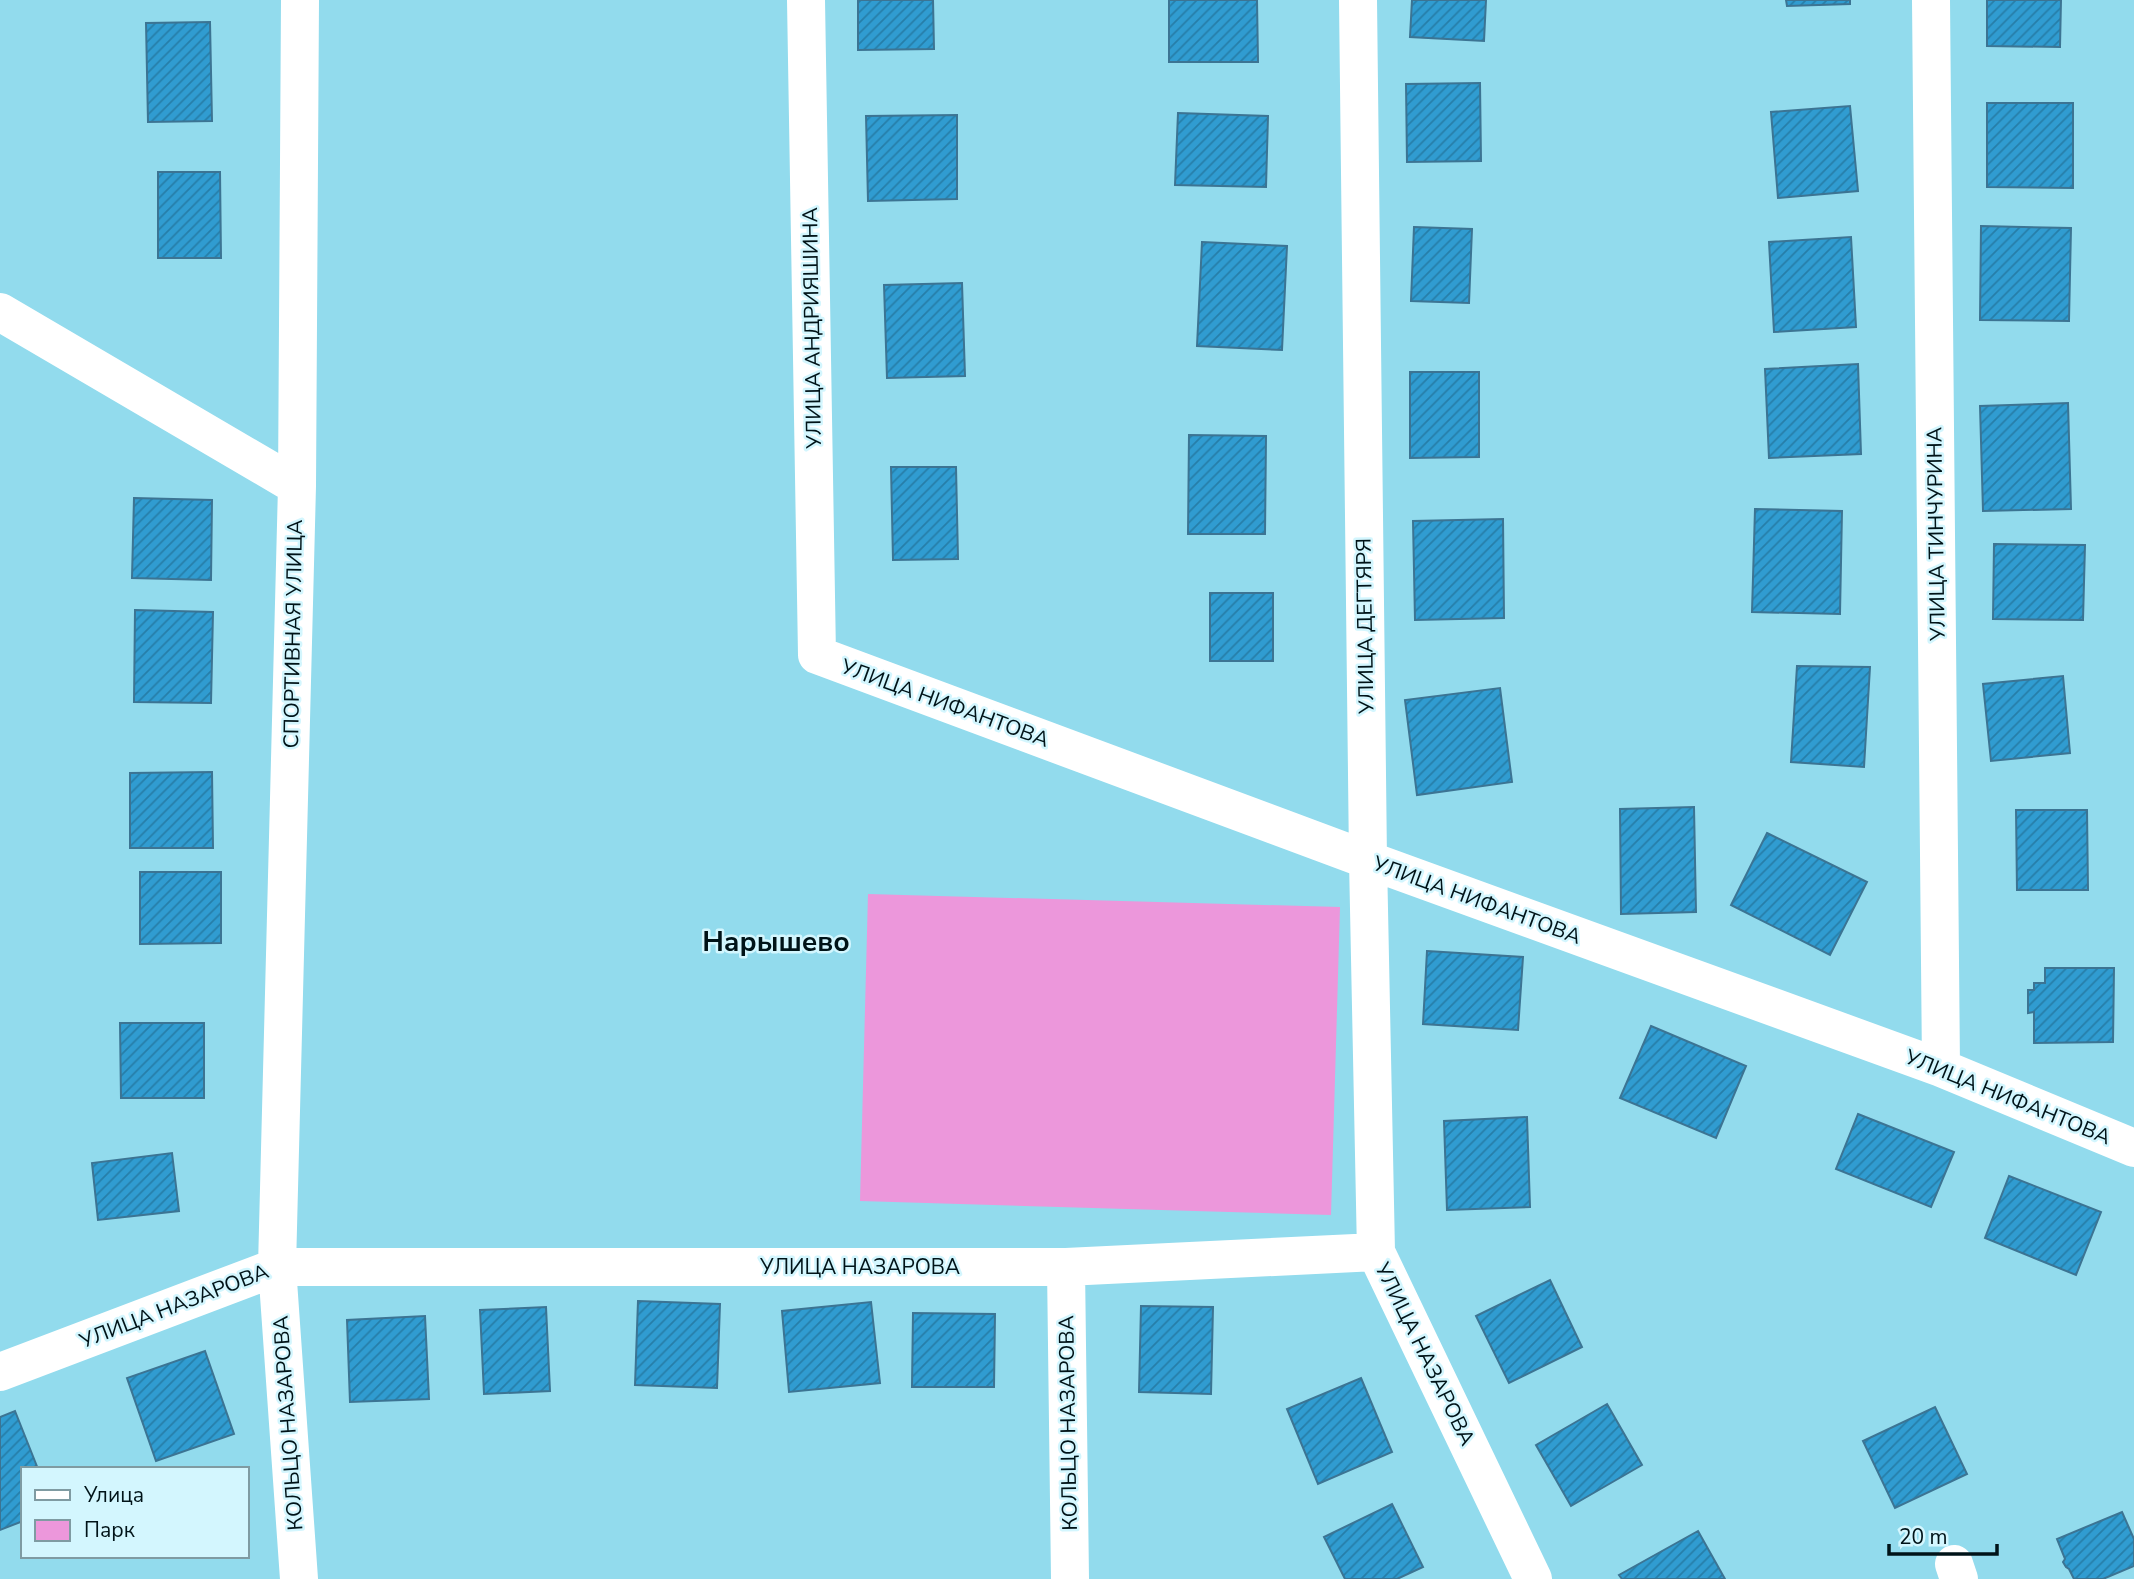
<svg xmlns="http://www.w3.org/2000/svg" width="2134" height="1579" font-family="'Nunito Sans',sans-serif">
<style>
.park{fill:#ec97db}
.building{fill:url(#building-hatch);stroke:#3c7493;stroke-width:2}
.lines{fill:none;stroke-linecap:round;stroke-linejoin:round}
.minor{stroke:#fff;stroke-width:38}
.labels{text-anchor:middle;dominant-baseline:central;stroke-width:5;stroke-linejoin:round;paint-order:stroke}
.street-label{font-size:21px;fill:#001318;stroke:#d3f6fe}
.district-label{font-size:28px;font-weight:bold;fill:#001318;stroke:#d3f6fe}
</style>
<defs>
<pattern id="building-hatch" width="6" height="6" patternUnits="userSpaceOnUse" patternTransform="scale(1.75)"><rect width="6" height="6" fill="#309cd1"/><path d="M-1 1l2-2M0 6l6-6M5 7l2-2" fill="none" stroke="#267ea9"/></pattern>
</defs>
<rect width="100%" height="100%" fill="#92dbed"/>
<!-- park -->
<path class="park" d="M868,894l472,13 -9,308 -471,-14z"/>
<!-- building -->
<path class="building" d="M858,0h75l1,49 -76,1z
M1169,0h88l1,62h-89z
M1412,0h74l-2,41 -74,-4z
M1786,0h64v4l-63,2z
M1987,0h74l-1,47 -73,-1z
M210,22l2,99 -64,1 -2,-99z
M1480,83l1,78 -74,1 -1,-78z
M1987,103h86v85l-86,-1z
M1850,106l8,85 -80,7 -7,-86z
M1178,113l90,3 -2,71 -91,-2z
M957,115v84l-89,2 -2,-85z
M158,172h62l1,86h-63z
M1981,226l90,2 -2,93 -89,-1z
M1414,227l58,2 -3,74 -58,-2z
M1851,237l5,90 -82,5 -5,-90z
M1202,242l85,4 -5,104 -85,-4z
M962,283l3,93 -78,2 -3,-93z
M1858,364l3,90 -92,4 -4,-89z
M1410,372h69v85l-69,1z
M2068,403l3,106 -88,2 -3,-105z
M1189,435l77,1 -1,98h-77z
M891,467h65l2,92 -65,1z
M134,498l78,2 -1,80 -79,-2z
M1755,509l87,2 -2,103 -88,-2z
M1503,519l1,99 -89,2 -2,-99z
M1994,544l91,1 -2,75 -90,-1z
M1210,593h63v68h-63z
M135,610l78,2 -2,91 -77,-1z
M1797,666l73,1 -6,100 -73,-5z
M2063,676l7,77 -79,8 -8,-77z
M1500,688l12,94 -95,13 -12,-95z
M212,772l1,76h-83v-75z
M1694,807l2,105 -75,2 -1,-105z
M2016,810h71l1,80h-71z
M1767,833l100,49 -37,73 -99,-50z
M140,872h81v71l-81,1z
M1427,951l96,6 -5,73 -95,-6z
M2045,968h69l-1,74 -79,1v-31l-6,1v-23h6v-7h11z
M120,1023h84v75h-83z
M1651,1026l95,40 -30,72 -96,-40z
M1858,1114l96,38 -23,55 -95,-38z
M1527,1117l3,90 -83,3 -3,-89z
M172,1153l7,58 -81,9 -6,-57z
M2009,1176l92,36 -25,63 -91,-37z
M1550,1280l32,67 -73,36 -33,-67z
M638,1301l82,3 -3,84 -82,-3z
M871,1302l9,81 -91,9 -7,-81z
M1141,1306l72,1 -2,87 -72,-2z
M546,1307l4,84 -66,3 -4,-84z
M913,1313l82,1 -1,73h-82z
M425,1316l4,83 -79,3 -3,-82z
M205,1351l29,83 -78,27 -29,-83z
M1361,1378l31,74 -74,32 -31,-75z
M1607,1404l35,61 -71,41 -35,-61z
M1935,1407l32,67 -72,34 -32,-67z
M15,1411l23,58h-15v52l-23,9v-113z
M1392,1504l31,63 -26,12h-52l-21,-42z
M2122,1512l12,27v27l-31,13h-29l-5,-10 -3,-2 -3,-5 2,-3 -8,-20z
M1698,1531l27,48h-103l-3,-4z"/>
<g class="lines">
<!-- minor -->
<path class="minor" d="M806,0l11,655 551,205 573,208 193,80
M1358,0l10,860 8,392
M1931,0l10,1068
M0,312l297,174
M1066,1267l4,312
M0,1372l277,-105h789l310,-15 157,327
M1954,1564l5,15
M299,1579l-22,-312 20,-781 3,-486"/>
</g>
<g class="labels">
<!-- street labels -->
<g class="street-label">
<text transform="translate(812 328) rotate(-91)">УЛИЦА АНДРИЯШИНА</text>
<text transform="translate(1936 534) rotate(-91)">УЛИЦА ТИНЧУРИНА</text>
<text transform="translate(1365 626) rotate(-91)">УЛИЦА ДЕГТЯРЯ</text>
<text transform="translate(293 634) rotate(-89)">СПОРТИВНАЯ УЛИЦА</text>
<text transform="translate(945 703) rotate(20)">УЛИЦА НИФАНТОВА</text>
<text transform="translate(1477 900) rotate(20)">УЛИЦА НИФАНТОВА</text>
<text transform="translate(2008 1097) rotate(22)">УЛИЦА НИФАНТОВА</text>
<text x="860" y="1267">УЛИЦА НАЗАРОВА</text>
<text transform="translate(174 1306) rotate(-21)">УЛИЦА НАЗАРОВА</text>
<text transform="translate(1425 1354) rotate(64)">УЛИЦА НАЗАРОВА</text>
<text transform="translate(288 1423) rotate(-94)">КОЛЬЦО НАЗАРОВА</text>
<text transform="translate(1068 1423) rotate(-91)">КОЛЬЦО НАЗАРОВА</text>
</g>
<!-- district labels -->
<g class="district-label">
<text x="776" y="942">Нарышево</text>
</g>
</g>
<!-- legend -->
<rect x="21" y="1467" width="228" height="91" fill="#d3f6fe" stroke="#7f9ba2" stroke-width="2"/>
<rect x="35" y="1490" width="35" height="10" fill="#ffffff" stroke="#7f9ba2" stroke-width="2"/>
<text x="84" y="1502" font-size="21" fill="#001318">Улица</text>
<rect x="35" y="1520" width="35" height="21" fill="#ec97db" stroke="#7f9ba2" stroke-width="2"/>
<text x="84" y="1537" font-size="21" fill="#001318">Парк</text>
<!-- scale -->
<path d="M1889 1544v10h108v-10" fill="none" stroke="#001318" stroke-width="3.5"/>
<text x="1899" y="1544" font-size="21" fill="#001318" stroke="#d3f6fe" stroke-width="5" paint-order="stroke">20 m</text>
</svg>
